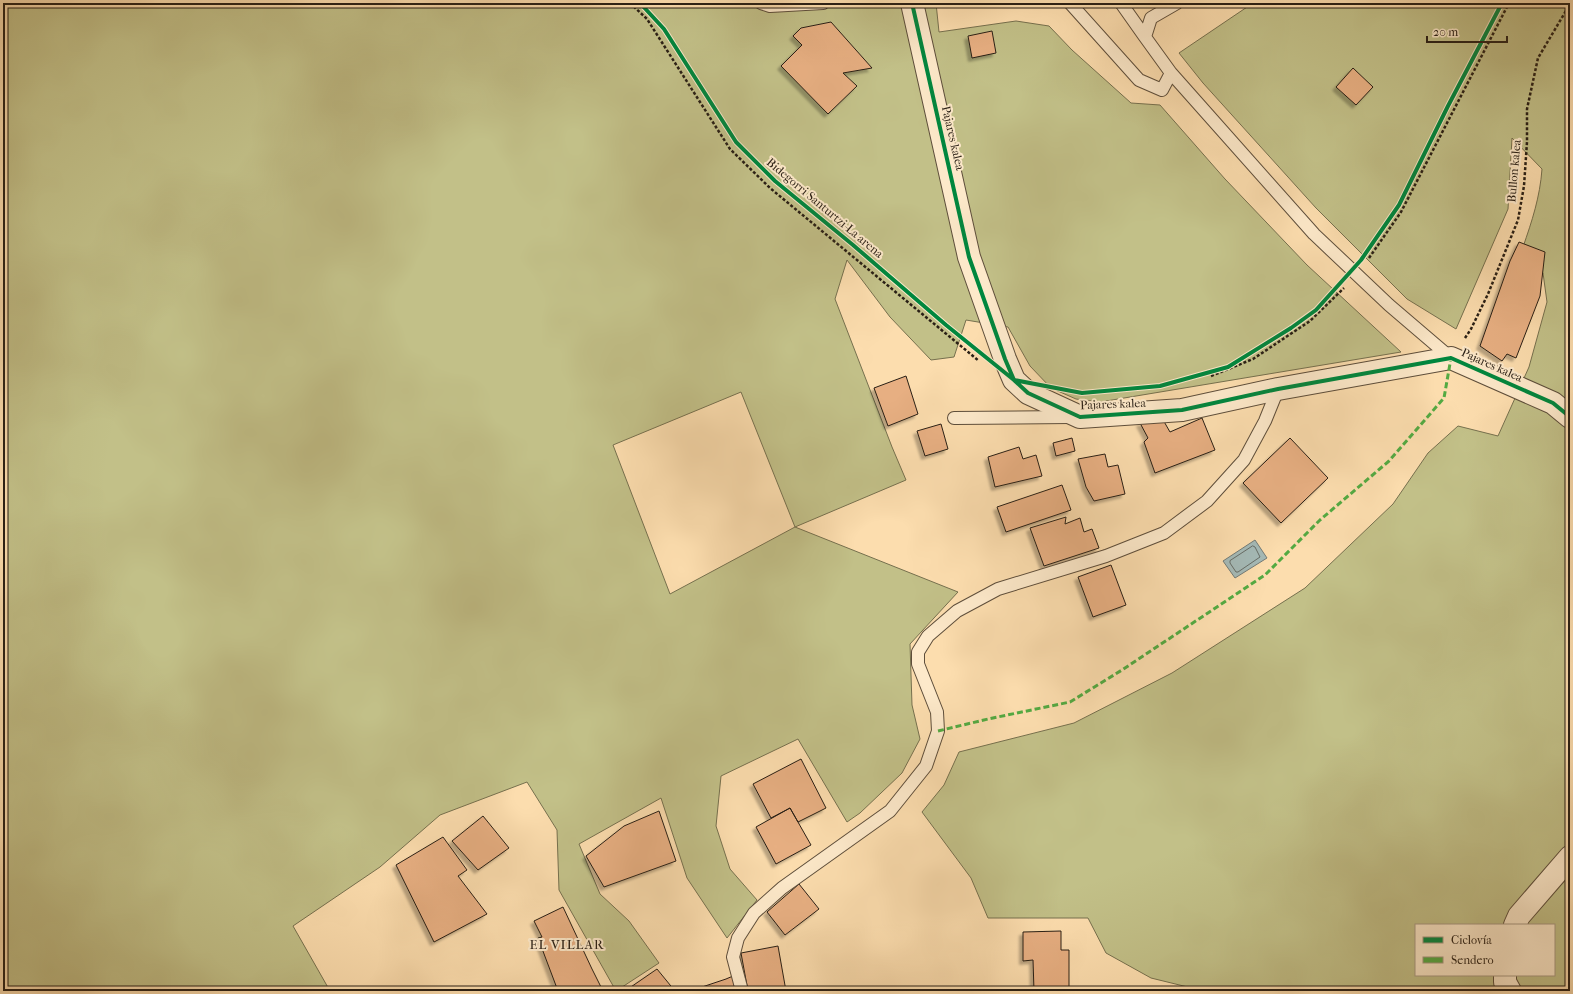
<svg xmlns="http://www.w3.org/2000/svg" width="1573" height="994" font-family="'IM FELL French Canon',serif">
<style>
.green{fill:#c2c088;stroke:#76704e;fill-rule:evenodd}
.water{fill:#a4b9b6;stroke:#737b76}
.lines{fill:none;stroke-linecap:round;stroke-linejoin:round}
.shore{stroke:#666c66;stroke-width:1}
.building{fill:#e7af82;stroke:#291f15;filter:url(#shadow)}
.lane-casing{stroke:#5e4e3b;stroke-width:14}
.street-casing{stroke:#5e4e3b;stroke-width:24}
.path{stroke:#291f15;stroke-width:2.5;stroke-dasharray:3 2;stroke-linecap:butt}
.lane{stroke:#fde9ca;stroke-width:12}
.street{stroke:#fde9ca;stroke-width:22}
.quiet{stroke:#53aa42;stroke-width:3;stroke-dasharray:6 3;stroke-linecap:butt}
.cycleway-casing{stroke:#fde9ca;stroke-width:6}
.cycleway{stroke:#00873e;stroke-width:4}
.labels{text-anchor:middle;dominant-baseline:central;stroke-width:4;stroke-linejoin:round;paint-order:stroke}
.street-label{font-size:12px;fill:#291f15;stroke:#fde9ca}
.neighbourhood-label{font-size:13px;letter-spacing:1px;fill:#291f15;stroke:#fde9ca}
</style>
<defs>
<filter id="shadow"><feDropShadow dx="-3.5" dy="3.5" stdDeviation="1" flood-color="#0004"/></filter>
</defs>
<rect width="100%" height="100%" fill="#fcddae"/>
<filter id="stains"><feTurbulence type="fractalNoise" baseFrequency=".005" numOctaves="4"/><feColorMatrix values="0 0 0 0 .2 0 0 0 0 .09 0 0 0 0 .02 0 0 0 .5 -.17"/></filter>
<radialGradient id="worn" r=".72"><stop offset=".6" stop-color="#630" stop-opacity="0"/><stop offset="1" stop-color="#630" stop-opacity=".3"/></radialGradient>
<!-- green -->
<path class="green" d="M3,3h933l3,29 77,-11 33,5 23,24 59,53 29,2 65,74 82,86 94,87 -301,50 -24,-3 -25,-11 -21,-22 -22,-39 -42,-7 -12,37 -23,3 -41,-43 -43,-57 -12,39 57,148 14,33 -111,47 163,65 -48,52 2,61 8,34 -18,34 -42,40 -13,9 -49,-83 -77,37 -5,50 14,43 27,31 -30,38 -40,-60 -26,-80 -82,46 21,50 29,27 30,42 -43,28 -57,-101 -2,-60 -30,-48 -87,33 -60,52 -87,59 37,65h-327zM741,392l54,135 -125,67 -57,-149z
M1253,3h317v988h-366l-53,-13 -45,-25 -18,-35h-100l-17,-40 -49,-66 22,-27 15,-33 115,-29 98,-50 133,-85 88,-84 35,-51 30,-27 40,10 31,-69 18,-65 -4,-29 -20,-26c9,-26 17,-50 19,-78l-30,-31 -4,71 -52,120 -49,-30 -91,-91 -113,-125 -24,-30zM1416,925h138v50h-138z"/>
<!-- water -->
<path class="water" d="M1255,540l12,18 -32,20 -12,-17z"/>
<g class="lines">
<!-- shore -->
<path class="shore" d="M1253,546l2,1 5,10 -22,15h-2l-6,-9v-2z"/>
</g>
<!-- building -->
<path class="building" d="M831,22l41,46 -29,5 14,13 -29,28 -47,-48 21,-21 -9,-9 8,-8z
M992,31l4,22 -24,5 -4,-22z
M1353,68l20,19 -17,18 -20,-18z
M1519,242l26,10 -5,44 -24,62 -9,-4 -5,7 -22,-15 30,-85z
M906,376l12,38 -30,12 -14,-38z
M1162,418l8,14 32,-14 13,32 -60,23 -11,-31 4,-4 -8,-15z
M941,424l7,25 -23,7 -8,-25z
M1072,438l3,13 -19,5 -3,-13z
M1290,438l38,40 -47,45 -38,-40z
M1019,447l4,12 13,-4 6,21 -47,11 -7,-30z
M1105,454l3,13 10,-2 7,29 -31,7 -8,-14 -8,-28z
M1062,485l9,25 -65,22 -9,-25z
M1066,517l-1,7 15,-6 4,14 8,-3 7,19 -55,18 -14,-38z
M1111,565l15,40 -33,12 -15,-40z
M801,759l25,49 -28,14 -8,-14 -19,10 -18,-34z
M790,808l21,37 -35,19 -20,-37z
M659,811l17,50 -72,26 -18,-31 38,-30z
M483,816l26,32 -31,22 -26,-29z
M443,837l24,33 -9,6 29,38 -53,28 -38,-77z
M799,884l20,25 -34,26 -18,-23z
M563,907l29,62 11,22h-45l-20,-53 4,-1 -8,-16z
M1061,931v19h8v41h-35l-1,-31 -10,1v-29z
M778,946l8,45h-38l-7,-38z
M657,969l18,22h-50z
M733,976l5,15h-48l36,-12z"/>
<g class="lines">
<!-- lane casing -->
<g class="lane-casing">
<path id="lane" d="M761,3l9,3 53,-3
M1070,3l69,77 23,10 9,-17 143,161 75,71 62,53
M1121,3l24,34
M1171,73l-26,-36 6,-19 26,-15
M954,418l117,-1
M742,991l-9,-34 5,-19 16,-25 28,-25 108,-77 36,-45 12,-35 -1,-19 -19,-48v-12l10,-16 29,-25 41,-22 108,-33 58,-23 43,-32 37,-41 21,-39 13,-32"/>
</g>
<!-- street casing -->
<g class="street-casing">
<path id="street" d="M912,3l57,254 36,102 9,21 14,13 52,24 102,-7 96,-21 173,-31 102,45 17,14
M1515,925l4,-9 51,-59
M1505,975v7l5,9"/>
</g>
<!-- path -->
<path class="path" d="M630,3l17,16 83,130 40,39 209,173
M1369,258l32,-46 108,-209
M1465,338l6,-9 17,-35 30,-74 6,-34 3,-44v-33l11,-51 32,-54
M1211,376l42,-17 57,-38 34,-33"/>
<!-- lane -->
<use href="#lane" class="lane"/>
<!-- street -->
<use href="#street" class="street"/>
<!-- quiet -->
<path class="quiet" d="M938,731l50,-12 82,-17 52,-32 143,-95 55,-55 69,-59 55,-63 7,-40"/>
<!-- cycleway casing -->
<g class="cycleway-casing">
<path id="cycleway" d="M640,3l24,26 72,113 39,39 78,64 93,80 68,55 68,13 78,-7 68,-19 63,-39 25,-18 45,-50 38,-55 49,-99 54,-103
M912,3l57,254 36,102 9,21 14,13 52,24 102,-7 96,-21 173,-31 102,45 17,14"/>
</g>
<!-- cycleway -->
<use href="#cycleway" class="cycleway"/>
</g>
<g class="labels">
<!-- street labels -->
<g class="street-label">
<text transform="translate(953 138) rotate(77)">Pajares kalea</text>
<text transform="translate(1514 171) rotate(-85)">Bullon kalea</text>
<text transform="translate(825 208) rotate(40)">Bidegorri Santurtzi-La arena</text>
<text transform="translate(1492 365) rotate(24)">Pajares kalea</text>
<text transform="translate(1113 404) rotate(-2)">Pajares kalea</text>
</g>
<!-- neighbourhood labels -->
<g class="neighbourhood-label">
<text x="567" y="944">EL VILLAR</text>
</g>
</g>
<!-- margin -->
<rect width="1573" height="994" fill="none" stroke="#fcddae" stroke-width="16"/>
<rect x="4" y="4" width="1565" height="986" fill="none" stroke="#291f15" stroke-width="2"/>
<rect x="8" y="8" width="1557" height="978" fill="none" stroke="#291f15"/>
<!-- legend -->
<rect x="1415" y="924" width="140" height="52" fill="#fde9ca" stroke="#a89882"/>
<rect x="1423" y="937" width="20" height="6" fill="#00873e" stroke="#a89882"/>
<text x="1451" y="944" font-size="12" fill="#291f15">Ciclovía</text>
<rect x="1423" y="957" width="20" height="6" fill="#53aa42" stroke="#a89882"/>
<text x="1451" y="964" font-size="12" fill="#291f15">Sendero</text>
<!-- scale -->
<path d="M1427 36v6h80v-6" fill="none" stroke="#291f15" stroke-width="2"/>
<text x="1433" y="36" font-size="12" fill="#291f15" stroke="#fde9ca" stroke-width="3" paint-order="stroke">20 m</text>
<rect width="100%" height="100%" filter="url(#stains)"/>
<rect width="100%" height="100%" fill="url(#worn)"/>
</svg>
